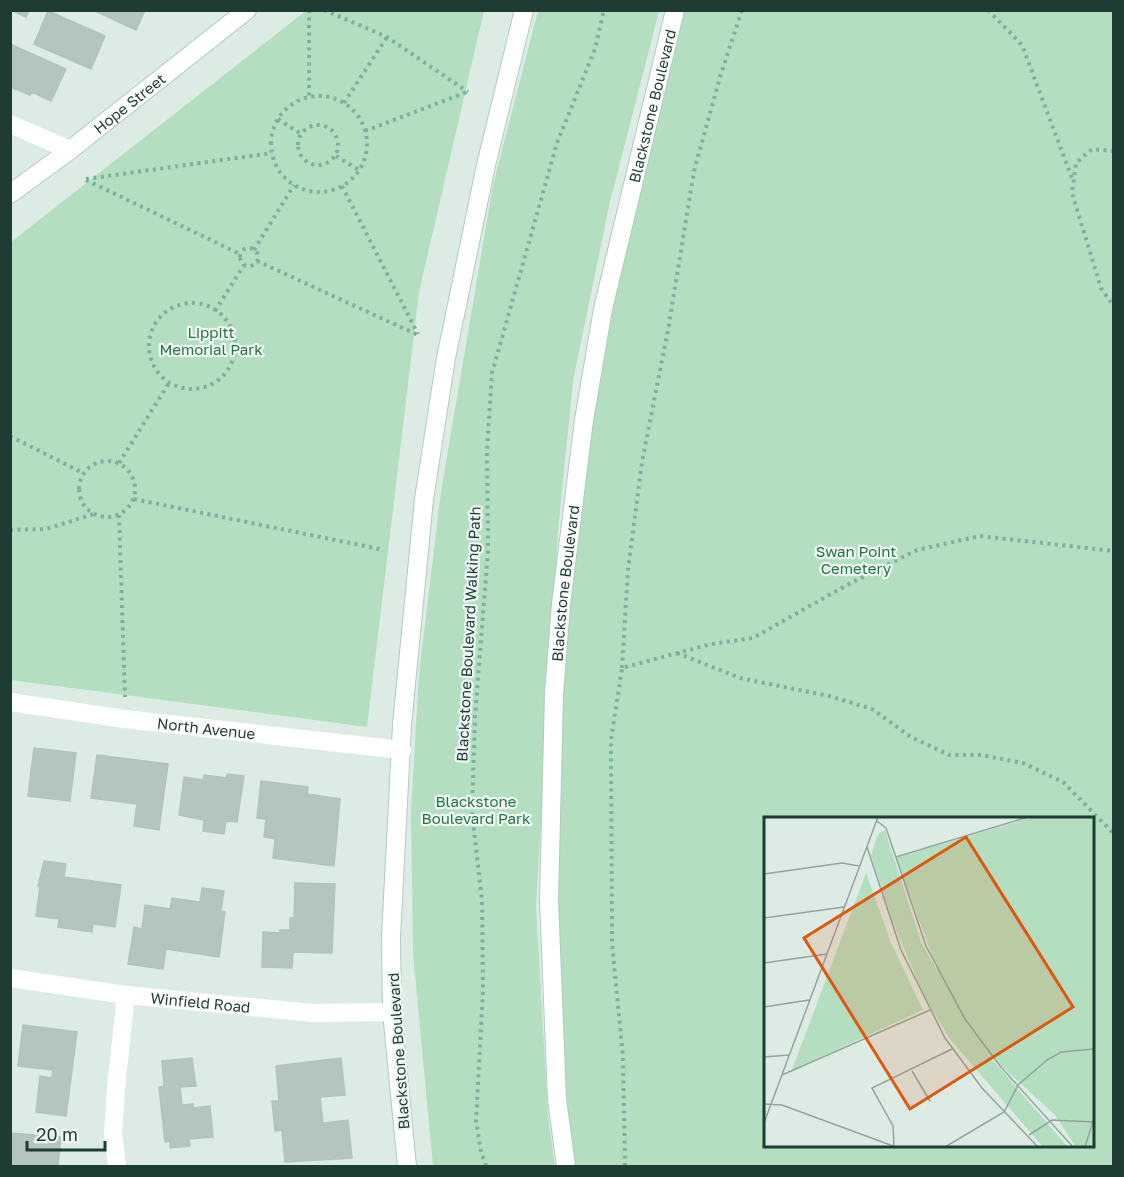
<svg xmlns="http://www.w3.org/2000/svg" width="1124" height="1177" font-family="'Golos Text',sans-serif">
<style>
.green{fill:#b4dec0;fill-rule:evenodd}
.building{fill:#b3c5be;stroke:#afc5bc;stroke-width:1.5}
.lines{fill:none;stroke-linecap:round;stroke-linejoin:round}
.secondary-casing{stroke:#b0cbc2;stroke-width:20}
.path{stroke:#7bb1a1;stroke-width:4;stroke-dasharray:3 4.5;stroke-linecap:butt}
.minor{stroke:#fff;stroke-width:18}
.secondary{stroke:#fff;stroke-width:18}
.labels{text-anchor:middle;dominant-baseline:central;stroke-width:4.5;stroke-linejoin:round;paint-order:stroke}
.street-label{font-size:15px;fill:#1e3b34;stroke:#eef7f3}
.park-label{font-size:15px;fill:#257545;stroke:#eef7f3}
.inset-road{fill:none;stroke:#91a59e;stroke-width:1.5}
.view{fill:#de580e;fill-opacity:0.15;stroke:#de580e;stroke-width:3}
.inset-edge{fill:none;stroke:#1e3b34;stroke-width:3}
</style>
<rect width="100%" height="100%" fill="#ddebe5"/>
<!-- green -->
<path class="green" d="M307,10l177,1 -65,281 -52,435 -356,-47v-438z
M538,11h121l-50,195 -36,175 -15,150 -22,375 12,210 7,50h-122l-20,-213 -2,-143 8,-136 22,-182 52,-307z
M673,11h440v1155h-549l-16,-136 15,-434 24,-190zM766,818h326v328h-326z"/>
<!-- building -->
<path class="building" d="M11,10h18l-3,7z
M93,10h52l-9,20z
M48,11l57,25 -14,33 -57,-25z
M10,44l56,25 -15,32 -19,-9 -2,3 -20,-8z
M34,748l42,5 -6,48 -42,-5z
M97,755l71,9 -9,66 -25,-4 3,-22 -46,-6z
M227,774l17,2 -7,46 -11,-1 -2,13 -21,-3 1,-11 -25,-5 5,-38 19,3 1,-5 22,3z
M261,781l47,6 -1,7 33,5 -6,67 -61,-8 2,-19 -11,-2 2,-18 -9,-1z
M44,861l22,3 -2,13 57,8 -6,42 -22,-3 -1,8 -34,-5 1,-8 -23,-3 4,-29 -2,-1z
M295,883l40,1 -3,69 -39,-1 -1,16 -30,-1 1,-35 17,1v-3h10v-12h4z
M202,888l22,3 -3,20 4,1 -6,45 -53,-8 -3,20 -35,-5 6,-37 8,2 3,-24 25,4 2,-11 28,4z
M23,1025l54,7 -11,84 -30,-4 4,-36 12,2 1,-8 -35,-4z
M192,1058l4,28 -16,1 2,18 11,-1v4l17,-2 3,31 -24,2 1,7 -20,2v-7l-5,1 -6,-55 5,-1 -2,-25z
M341,1058l4,37 -25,2 3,26 25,-3 4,38 -67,4 -3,-32 -7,1 -3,-30h7l-3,-35z
M10,1133l51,4 -3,29h-48z"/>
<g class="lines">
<!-- secondary casing -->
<g class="secondary-casing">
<g id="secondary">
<path id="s3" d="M10,194l60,-44 177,-140"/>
<path d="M407,1166l-15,-154 -1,-75 11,-212 22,-226 22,-141 40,-193 38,-155"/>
<path id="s4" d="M566,1166l-9,-67 -8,-199 5,-206 7,-90 23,-184 19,-111 72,-299"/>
</g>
</g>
<!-- path -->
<path class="path" d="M309,10v87
M324,10l63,27 81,55
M988,10l34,35 51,136
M271 144a48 48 0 1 1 96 0a48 48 0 1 1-96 0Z
M344,103l43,-66
M278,119l23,15
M298 145a20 20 0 1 1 40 0a20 20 0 1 1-40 0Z
M365,131l102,-39
M1114,151l-22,-2 -16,14 -4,30 29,95 13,19
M336,156l23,14
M86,179l186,-26
M86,180l154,74
M342,186l76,148
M240 257a9 9 0 1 1 18 0a9 9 0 1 1-18 0Z
M254,250l40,-65
M257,261l161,74
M149 346a43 43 0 1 1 86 0a43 43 0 1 1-86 0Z
M215,311l29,-46
M10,436l73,37
M79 489a28 28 0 1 1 56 0a28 28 0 1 1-56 0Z
M119,463l50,-80
M134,499l250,51
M119,515l6,182
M10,530l36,-1 48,-15
M677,653l63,25 89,18 43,13 39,28 38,18h32l42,8 40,19 51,52
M622,668l6,-98 14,-108 26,-132 26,-159 26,-94 22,-67
M486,1166l-5,-14 -5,-31 7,-130 -1,-91 -10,-87 3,-97 13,-165 -1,-101 5,-77 65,-230 38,-94 9,-39
M625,1166l-2,-109 -11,-114 -1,-203 11,-72 89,-24 42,-6 94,-53 70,-35 63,-14 134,15"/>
<!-- minor -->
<g class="minor">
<path d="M10,124l60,26"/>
<path id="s1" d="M10,702l115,17 277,31"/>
<path id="s2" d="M10,978l116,17 188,18 78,-1"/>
<path d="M117,1166l-4,-32 3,-46 10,-93"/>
</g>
<!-- secondary -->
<use href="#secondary" class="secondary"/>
</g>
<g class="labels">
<!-- street labels -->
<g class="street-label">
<text stroke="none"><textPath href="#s3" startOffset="150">Hope Street</textPath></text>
<text stroke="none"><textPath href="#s4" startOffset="1070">Blackstone Boulevard</textPath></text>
<text stroke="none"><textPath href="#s4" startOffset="584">Blackstone Boulevard</textPath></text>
<text transform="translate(468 634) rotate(-87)">Blackstone Boulevard Walking Path</text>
<text stroke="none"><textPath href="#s1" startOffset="198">North Avenue</textPath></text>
<text stroke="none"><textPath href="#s2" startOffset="192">Winfield Road</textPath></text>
<text transform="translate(398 1051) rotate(-94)">Blackstone Boulevard</text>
</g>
<!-- park labels -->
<g class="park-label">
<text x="211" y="332">Lippitt<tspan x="211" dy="17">Memorial Park</tspan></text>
<text x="856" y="551">Swan Point<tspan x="856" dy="17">Cemetery</tspan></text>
<text x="476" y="801">Blackstone<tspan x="476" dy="17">Boulevard Park</tspan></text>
</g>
</g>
<!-- overview -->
<g transform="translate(764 817)">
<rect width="330" height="330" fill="#ddebe5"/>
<path d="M269,0h61v330h-18l-21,-32 -71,-65 84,97h-25l-93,-108 -25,-41 -33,-78 -21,-65 7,-21 7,-4 36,112 18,32 -43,-116zM102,56l25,70 32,67 -131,60z" fill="#b4dec0"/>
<path class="inset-road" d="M113,4l9,7 40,118 39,73 35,47 73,81M103,30l34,103 44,88 37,50 56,59M132,40l132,-40M0,57l78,-11 17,3M0,101l80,-11M0,146l63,-9M0,190l45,-7M0,240l25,-2M148,254l18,30M18,258l148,-65M0,287l18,1 114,42M0,306l114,-306M265,318l23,-15 42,2M130,329l-1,-20 -21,-38 80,-39M181,330l59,-35 14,-27 29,-25 14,-8 33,-3M321,330l9,-29"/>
<path class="view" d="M202,20l107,170 -163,102 -106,-171z"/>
<rect width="330" height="330" class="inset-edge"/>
</g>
<!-- border -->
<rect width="1124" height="1177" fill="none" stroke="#1e3b34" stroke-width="24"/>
<!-- scale -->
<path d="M27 1141v9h78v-9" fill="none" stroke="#1e3b34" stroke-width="3"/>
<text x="36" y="1141" font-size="18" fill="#1e3b34" stroke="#eef7f3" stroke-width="4.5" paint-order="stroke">20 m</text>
</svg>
